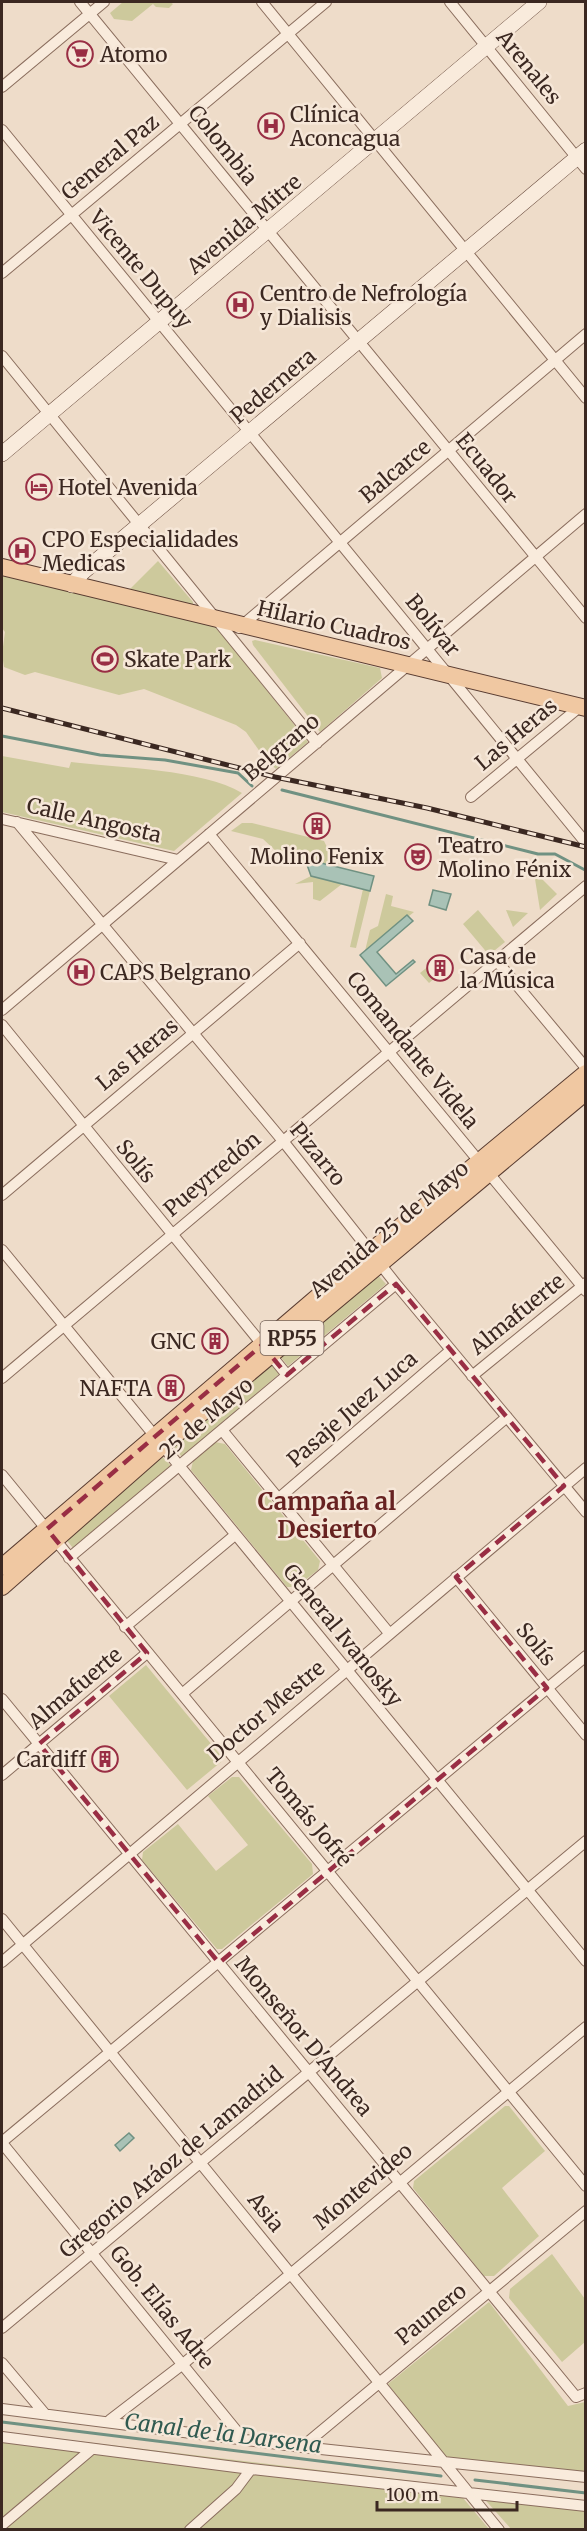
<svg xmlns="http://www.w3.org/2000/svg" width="587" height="2531" font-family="Merriweather,serif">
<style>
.green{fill:#cdc99c}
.water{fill:#a9c2b6;stroke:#709182;stroke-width:1.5}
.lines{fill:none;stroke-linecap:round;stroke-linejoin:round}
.stream{stroke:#709182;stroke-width:3}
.street-casing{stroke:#8a6d5d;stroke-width:12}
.secondary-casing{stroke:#6c4e40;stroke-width:16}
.primary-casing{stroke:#593c31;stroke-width:18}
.street{stroke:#f9ebdc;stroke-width:10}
.secondary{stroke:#f9ebdc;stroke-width:15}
.primary{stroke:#f0c8a2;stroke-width:16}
.rail-casing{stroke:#3b2821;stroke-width:5}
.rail{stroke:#f6e7d8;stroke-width:3;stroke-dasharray:9;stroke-linecap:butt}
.marked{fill:none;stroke:#992e44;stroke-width:4.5;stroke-dasharray:12 8;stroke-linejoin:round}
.labels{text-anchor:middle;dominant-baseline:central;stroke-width:5;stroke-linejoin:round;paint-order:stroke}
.shield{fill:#f6e7d8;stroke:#736158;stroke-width:1.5}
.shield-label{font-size:20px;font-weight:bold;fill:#3b2821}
.poi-label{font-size:21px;fill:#3b2821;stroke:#f6e7d8;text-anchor:start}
.street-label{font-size:21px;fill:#3b2821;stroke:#f6e7d8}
.water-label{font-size:22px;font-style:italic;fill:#305a50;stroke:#f6e7d8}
.quarter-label{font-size:24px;font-weight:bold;fill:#672221;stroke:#f6e7d8}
</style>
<rect width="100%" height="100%" fill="#eedcc9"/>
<!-- green -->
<path class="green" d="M123,2h47l3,2 -4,4 -13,-1 -3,-3 -21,17 -18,-2 -4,-6z
M158,561l35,41v3l-65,-14z
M2,572l211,51 95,119 -32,27 -11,-10 -19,-27 -10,-7 -92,-36 -25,6 -84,-23 -10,3 -21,-8 -2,-13 3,-22 -3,-4z
M255,640l125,28 2,10 -62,54 -67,-87 -1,-4z
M2,756l67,12 2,-6c47,6 132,7 171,31l-68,58 -172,-39z
M242,823h10l72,18 12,25 -31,-7 -8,4 -15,-13 -5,2 -14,-13 -32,-8z
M538,875l19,19 -17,16 -5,-31z
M311,876l31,8 -22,17 -7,-2v-17l-18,2z
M363,889l7,2 -14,57 -6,-1z
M386,894l7,2 -2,10 23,6 -49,39 5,-21 8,-4z
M478,910l27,32 -16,13 -26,-31z
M506,910l22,3 -15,14z
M435,961l8,10 -14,12 -9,-10z
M376,1273l10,11 -98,82 -9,-11z
M270,1363l9,11 -97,83 -10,-12z
M215,1442l10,2 95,117 -2,9 -22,17h-9l-96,-117 2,-9z
M161,1455l10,11 -98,82 -9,-11z
M146,1665l76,92 -1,5 -34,28 -78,-94z
M232,1777h7l73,87 1,10 -91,75h-5l-75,-89 1,-8 35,-28 38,47 32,-26 -40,-49z
M505,2106h4l36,45 -43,37 37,48 -45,40h-10l-71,-88 1,-7z
M552,2254l33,45v43l-23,20 -53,-64 1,-9z
M489,2302l79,104 17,-4v75l-135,-13 -62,-80z
M2,2432l451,54 36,43 -487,1z
M480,2494l105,12v23h-74z"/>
<!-- water -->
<path class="water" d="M305,859l69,17 -4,15 -59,-15z
M433,890l18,4 -5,16 -17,-5z
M407,915l6,6 -36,31 19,22 17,-14 2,2 -29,24 -26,-31z
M129,2133l5,5 -14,13 -5,-6z"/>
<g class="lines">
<!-- stream -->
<path class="stream" d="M2,736l98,19 65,5 73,13 14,13
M282,790l256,64h17l30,16
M2,2422l439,54
M475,2480l111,13"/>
<!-- street casing -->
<g class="street-casing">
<path id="street" d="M80,2l506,616
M262,2l324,396
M450,2l136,167
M2,87l102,-85
M2,130l584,713
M2,273l324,-271
M2,356l315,387
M239,628l347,-294
M471,797l111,-92
M2,819l176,41
M17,822l266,319 113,143 190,228
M209,834l377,457
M496,960l90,108
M2,1010l584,-496
M2,1025l285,350
M2,1195l298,-252
M2,1250l584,711
M472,1376l114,-93
M2,1378l584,-492
M222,1430l167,203
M2,1475l584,711
M279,1498l172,-148
M69,1558l327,-274
M456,1577l130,158
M125,1627l110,-92
M182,1694l325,-277
M2,1699l574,698 10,-4
M2,1775l145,-122
M2,1919l497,611
M2,1962l584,-494
M2,2142l584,-486
M2,2143l242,297
M2,2328l584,-487
M2,2363l43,51
M2,2409l300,38 284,30
M110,2420l73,-56 403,-337
M2,2437l249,32 335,37
M302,2447l284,-236
M2,2525l90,-76
M190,2530l46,-41 15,-20"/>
</g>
<!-- secondary casing -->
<g class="secondary-casing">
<path id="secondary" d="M2,454l537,-452
M72,585l11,-13 503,-422"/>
</g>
<!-- primary casing -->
<g class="primary-casing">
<path id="primary" d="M2,567l584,141
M2,1567l369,-316 215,-178
M2,1587l160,-141 424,-354"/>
</g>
<!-- street -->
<use href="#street" class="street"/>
<!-- secondary -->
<use href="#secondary" class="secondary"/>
<!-- primary -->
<use href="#primary" class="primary"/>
<!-- rail casing -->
<g class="rail-casing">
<path id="rail" d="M2,708l273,69 152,31 159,39"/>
</g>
<!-- rail -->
<use href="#rail" class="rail"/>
</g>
<!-- marked area -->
<path class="marked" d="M396,1284l168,202 -108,91 91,111 -328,275 -180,-219 108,-91 -100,-124 215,-184 25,30z"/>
<!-- icons -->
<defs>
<g id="supermarket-ring" transform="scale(1.35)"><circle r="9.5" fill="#f6e7d8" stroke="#992e44" stroke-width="1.5"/><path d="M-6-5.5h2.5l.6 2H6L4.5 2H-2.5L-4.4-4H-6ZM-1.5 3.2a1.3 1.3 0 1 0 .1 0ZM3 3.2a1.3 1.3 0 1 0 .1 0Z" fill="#992e44"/></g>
<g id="hospital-ring" transform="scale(1.35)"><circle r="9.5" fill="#f6e7d8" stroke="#992e44" stroke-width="1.5"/><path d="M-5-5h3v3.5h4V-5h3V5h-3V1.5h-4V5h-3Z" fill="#992e44"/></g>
<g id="hotel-ring" transform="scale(1.35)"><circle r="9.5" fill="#f6e7d8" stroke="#992e44" stroke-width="1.5"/><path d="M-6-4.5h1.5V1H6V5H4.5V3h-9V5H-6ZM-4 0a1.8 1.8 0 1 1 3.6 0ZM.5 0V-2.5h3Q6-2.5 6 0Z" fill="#992e44"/></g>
<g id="stadium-ring" transform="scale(1.35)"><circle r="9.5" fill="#f6e7d8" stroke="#992e44" stroke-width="1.5"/><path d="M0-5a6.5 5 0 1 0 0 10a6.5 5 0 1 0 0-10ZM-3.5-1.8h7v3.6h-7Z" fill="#992e44"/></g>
<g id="building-ring" transform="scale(1.35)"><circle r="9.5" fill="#f6e7d8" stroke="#992e44" stroke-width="1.5"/><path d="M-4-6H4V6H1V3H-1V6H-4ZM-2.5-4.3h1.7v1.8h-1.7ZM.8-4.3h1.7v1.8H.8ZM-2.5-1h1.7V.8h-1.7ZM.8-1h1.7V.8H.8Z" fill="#992e44"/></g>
<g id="theatre-ring" transform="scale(1.35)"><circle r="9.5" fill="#f6e7d8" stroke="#992e44" stroke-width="1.5"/><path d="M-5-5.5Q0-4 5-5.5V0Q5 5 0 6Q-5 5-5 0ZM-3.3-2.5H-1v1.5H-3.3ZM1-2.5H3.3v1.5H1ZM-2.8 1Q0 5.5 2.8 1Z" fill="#992e44"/></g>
</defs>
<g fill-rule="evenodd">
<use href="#supermarket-ring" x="80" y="54"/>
<use href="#hospital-ring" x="271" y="126"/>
<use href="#hospital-ring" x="240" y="305"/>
<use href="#hotel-ring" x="39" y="487"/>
<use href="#hospital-ring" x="22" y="551"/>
<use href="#stadium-ring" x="105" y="659"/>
<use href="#building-ring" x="317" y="826"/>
<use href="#theatre-ring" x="418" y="857"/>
<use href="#building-ring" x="440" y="968"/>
<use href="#hospital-ring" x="81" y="972"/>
<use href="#building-ring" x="215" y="1341"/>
<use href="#building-ring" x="171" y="1388"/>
<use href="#building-ring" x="105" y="1759"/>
</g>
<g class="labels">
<!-- shield labels -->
<rect class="shield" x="260.5" y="1321" width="63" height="34" rx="4.5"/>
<g class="shield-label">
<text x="292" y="1338">RP55</text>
</g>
<!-- poi labels -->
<g class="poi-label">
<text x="100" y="54">Atomo</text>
<text x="290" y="114">Clínica<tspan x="290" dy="24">Aconcagua</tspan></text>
<text x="260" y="293">Centro de Nefrología<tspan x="260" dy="24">y Dialisis</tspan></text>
<text x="58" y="487">Hotel Avenida</text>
<text x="42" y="539">CPO Especialidades<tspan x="42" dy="24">Medicas</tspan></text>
<text x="124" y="659">Skate Park</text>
<text x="438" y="845">Teatro<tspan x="438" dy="24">Molino Fénix</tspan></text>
<text x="317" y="856" text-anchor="middle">Molino Fenix</text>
<text x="460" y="956">Casa de<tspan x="460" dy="24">la Música</tspan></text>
<text x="100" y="972">CAPS Belgrano</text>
<text x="196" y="1341" text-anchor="end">GNC</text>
<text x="152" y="1388" text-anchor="end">NAFTA</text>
<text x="86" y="1759" text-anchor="end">Cardiff</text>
</g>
<!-- street labels -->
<g class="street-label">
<text transform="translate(529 67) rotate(51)">Arenales</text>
<text transform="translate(223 145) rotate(51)">Colombia</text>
<text transform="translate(110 157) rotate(-40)">General Paz</text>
<text transform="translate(244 224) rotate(-40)">Avenida Mitre</text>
<text transform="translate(141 269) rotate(50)">Vicente Dupuy</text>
<text transform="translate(273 386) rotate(-40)">Pedernera</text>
<text transform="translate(487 468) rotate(51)">Ecuador</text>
<text transform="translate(395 471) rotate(-40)">Balcarce</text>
<text transform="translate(334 625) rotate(13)">Hilario Cuadros</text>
<text transform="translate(433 625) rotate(51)">Bolívar</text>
<text transform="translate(516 734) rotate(-40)">Las Heras</text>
<text transform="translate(281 747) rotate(-40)">Belgrano</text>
<text transform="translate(94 820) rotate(13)">Calle Angosta</text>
<text transform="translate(413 1050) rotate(51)">Comandante Videla</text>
<text transform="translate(137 1054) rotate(-40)">Las Heras</text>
<text transform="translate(318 1154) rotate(51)">Pizarro</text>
<text transform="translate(136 1161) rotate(51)">Solís</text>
<text transform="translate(212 1174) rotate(-40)">Pueyrredón</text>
<text transform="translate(389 1229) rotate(-40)">Avenida 25 de Mayo</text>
<text transform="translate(517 1314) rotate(-39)">Almafuerte</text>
<text transform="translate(352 1409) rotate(-41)">Pasaje Juez Luca</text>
<text transform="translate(206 1418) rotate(-40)">25 de Mayo</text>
<text transform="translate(343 1635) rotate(51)">General Ivanosky</text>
<text transform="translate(536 1644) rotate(51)">Solís</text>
<text transform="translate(75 1688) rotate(-40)">Almafuerte</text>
<text transform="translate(266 1711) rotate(-40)">Doctor Mestre</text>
<text transform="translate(309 1817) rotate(50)">Tomás Jofré</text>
<text transform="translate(304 2036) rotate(50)">Monseñor D'Andrea</text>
<text transform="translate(171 2162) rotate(-40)">Gregorio Aráoz de Lamadrid</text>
<text transform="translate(363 2186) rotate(-40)">Montevideo</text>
<text transform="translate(266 2212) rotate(51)">Asia</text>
<text transform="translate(162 2307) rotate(51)">Gob. Elías Adre</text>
<text transform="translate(431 2314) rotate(-39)">Paunero</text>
</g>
<!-- water labels -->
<g class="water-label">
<text transform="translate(223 2433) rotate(7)">Canal de la Darsena</text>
</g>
<!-- quarter labels -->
<g class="quarter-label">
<text x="327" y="1501">Campaña al<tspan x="327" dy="28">Desierto</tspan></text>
</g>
</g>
<!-- border -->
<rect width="587" height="2531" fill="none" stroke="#3b2821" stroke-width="6"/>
<!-- scale -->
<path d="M377 2501v9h140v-9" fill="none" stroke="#3b2821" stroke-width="3"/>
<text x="386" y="2501" font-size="18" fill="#3b2821" stroke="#f6e7d8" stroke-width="4.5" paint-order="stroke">100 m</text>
</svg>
